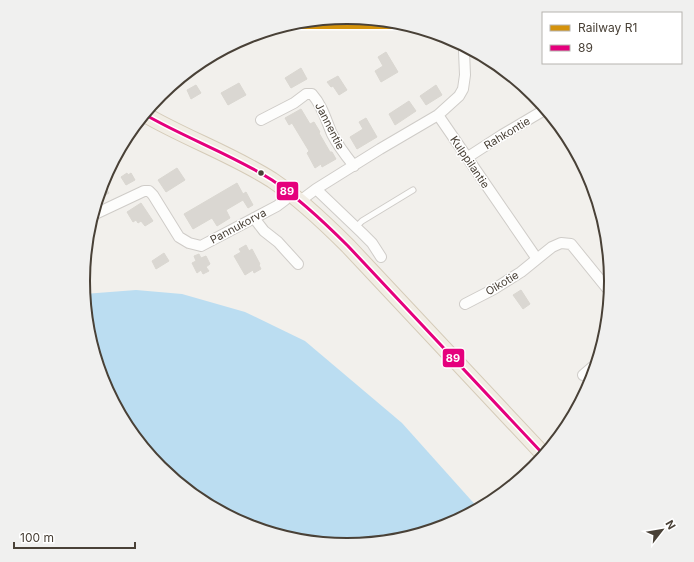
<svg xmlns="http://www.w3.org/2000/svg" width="694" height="562" font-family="Inter,sans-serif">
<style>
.water{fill:#bbddf1}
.building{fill:#dad7d2;stroke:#dad7d1}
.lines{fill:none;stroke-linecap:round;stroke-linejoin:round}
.service-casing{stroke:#cfccc8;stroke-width:7}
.minor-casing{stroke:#cfccc8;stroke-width:12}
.primary-casing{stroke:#d5cbb8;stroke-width:17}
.service{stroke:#fdfdfc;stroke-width:5}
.minor{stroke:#fdfdfc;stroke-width:10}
.primary{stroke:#f1ede4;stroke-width:15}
.bus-1-casing{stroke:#fff;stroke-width:6}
.bus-1{stroke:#e5007d;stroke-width:3}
.rail-1-casing{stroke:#fff;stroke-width:7}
.rail-1{stroke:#d4920b;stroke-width:4}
.bus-dot{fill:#494137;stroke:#fff;stroke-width:1.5}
.labels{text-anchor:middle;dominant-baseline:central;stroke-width:3;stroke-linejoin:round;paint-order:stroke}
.street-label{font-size:11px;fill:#494137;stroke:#fff}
.rim{fill:none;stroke:#494137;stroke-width:2}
.line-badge{stroke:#fff;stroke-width:1.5}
.badge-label{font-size:11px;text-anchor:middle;font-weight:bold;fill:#fff}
</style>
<rect width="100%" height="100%" fill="#f2f0ec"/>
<!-- water -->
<path class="water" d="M136,290l46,4 63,18 60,29 97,82 77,86 -31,16 -50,15 -51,5 -52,-5 -49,-15 -46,-25 -40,-32 -33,-41 -24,-45 -15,-50 -4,-38z"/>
<!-- building -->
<path class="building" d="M386,52l12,20 -17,10 -6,-11 8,-5 -5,-9z
M301,68l6,11 -16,9 -6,-10z
M338,76l9,14 -8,5 -6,-9 -2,1 -4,-5z
M239,83l7,12 -18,10 -7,-12z
M196,85l5,8 -10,6 -4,-9z
M436,85l6,10 -16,10 -6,-9z
M409,101l7,10 -21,14 -6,-11z
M301,109l9,15 4,-2 6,10 -1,1 11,19h2l4,7 -14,8 -1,-3 -6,4 -8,-15 2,-2 -17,-28 -3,2 -4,-7z
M366,118l11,19 -20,12 -7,-12 13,-8 -4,-7z
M177,168l8,12 -19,12 -8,-12z
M127,173l1,2 3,-2 4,7 -9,5 -5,-8z
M102,183l7,10 -12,7z
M237,183l6,11 3,-2 7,13 -5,3 -5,-8 -17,10 4,8 -13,8 -5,-8 -19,11 -9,-15z
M141,203l12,18 -8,5 -4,-5 -3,2 -2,-3 -3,2 -6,-10z
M246,245l3,6 3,-2 8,15 -1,1 2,4 -7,4 -1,-3 -8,5 -11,-19 7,-4 -2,-3z
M164,253l5,8 -13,8 -4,-8z
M199,254l2,4 5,-2 4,8 -4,3 3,4 -6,3 -2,-4 -4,3 -5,-10 4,-2 -2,-5z
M521,290l9,14 -7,5 -10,-14z"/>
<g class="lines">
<!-- service casing -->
<g class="service-casing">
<path id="service" d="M356,227l6,-6 51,-31"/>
</g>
<!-- minor casing -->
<g class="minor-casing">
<path id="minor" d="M438,115l99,144 15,-12 9,-4 10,1 39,48
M261,120l33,-17 12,-9h6c10,11 14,26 20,40 6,12 14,22 22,32
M468,157l34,-22 44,-26
M316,189l46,44 10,10 9,14
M300,201l16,-12 64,-40 58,-34 21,-19 4,-7 2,-14 -1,-24
M93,215l51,-24h5l4,4 26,42 10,6 12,3 76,-40 8,-6 6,-6
M254,218l10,13 14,11 20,22
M465,304l29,-15 27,-17 16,-13
M583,375l14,-12"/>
</g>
<!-- primary casing -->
<g class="primary-casing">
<path id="primary" d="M144,114c41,24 87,40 128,66 28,19 52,42 76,66l196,209"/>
</g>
<!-- service -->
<use href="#service" class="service"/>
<!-- minor -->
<use href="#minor" class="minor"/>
<!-- primary -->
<use href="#primary" class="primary"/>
<!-- bus-1 casing -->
<g class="bus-1-casing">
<path id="bus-1" d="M144,114c41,24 87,40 128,66 28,19 52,42 76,66l196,209"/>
</g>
<!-- bus-1 -->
<use href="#bus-1" class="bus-1"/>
<!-- rail-1 casing -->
<g class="rail-1-casing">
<path id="rail-1" d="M279,27h135"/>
</g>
<!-- rail-1 -->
<use href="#rail-1" class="rail-1"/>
</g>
<!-- markers -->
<circle class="bus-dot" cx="261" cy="173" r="3.5"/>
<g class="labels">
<!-- street labels -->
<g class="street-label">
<text transform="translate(330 126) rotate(63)">Jannentie</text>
<text transform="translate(507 133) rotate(-31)">Rahkontie</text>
<text transform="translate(470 162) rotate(56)">Kulppilantie</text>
<text transform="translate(238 226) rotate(-28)">Pannukorva</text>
<text transform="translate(502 283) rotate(-31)">Oikotie</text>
</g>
</g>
<!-- crop -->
<path d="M0 0H694V562H0ZM90 281a257 257 0 1 1 514 0a257 257 0 1 1-514 0Z" fill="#f0f0ef" fill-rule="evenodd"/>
<path class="rim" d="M90 281a257 257 0 1 1 514 0a257 257 0 1 1-514 0Z"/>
<g class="line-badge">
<rect x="276" y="181" width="23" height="20" rx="4" fill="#e5007d"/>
<rect x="442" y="348" width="23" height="20" rx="4" fill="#e5007d"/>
</g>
<g class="badge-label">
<text x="287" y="195">89</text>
<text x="453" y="362">89</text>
</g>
<!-- legend -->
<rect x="542" y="12" width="140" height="52" fill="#ffffff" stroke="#b6b3af"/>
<rect x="550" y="25" width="20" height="6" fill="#d4920b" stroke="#b6b3af"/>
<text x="578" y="32" font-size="12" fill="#494137">Railway R1</text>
<rect x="550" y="45" width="20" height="6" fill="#e5007d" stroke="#b6b3af"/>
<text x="578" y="52" font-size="12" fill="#494137">89</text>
<!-- north arrow -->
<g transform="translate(662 530) rotate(59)" stroke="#ffffff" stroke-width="3" paint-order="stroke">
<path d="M0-3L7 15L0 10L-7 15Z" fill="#494137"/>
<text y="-6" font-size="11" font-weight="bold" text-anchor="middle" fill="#494137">N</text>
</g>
<!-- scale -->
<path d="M14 542v6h121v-6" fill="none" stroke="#494137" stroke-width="2"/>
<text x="20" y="542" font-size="12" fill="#494137" stroke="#ffffff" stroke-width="3" paint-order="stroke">100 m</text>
</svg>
